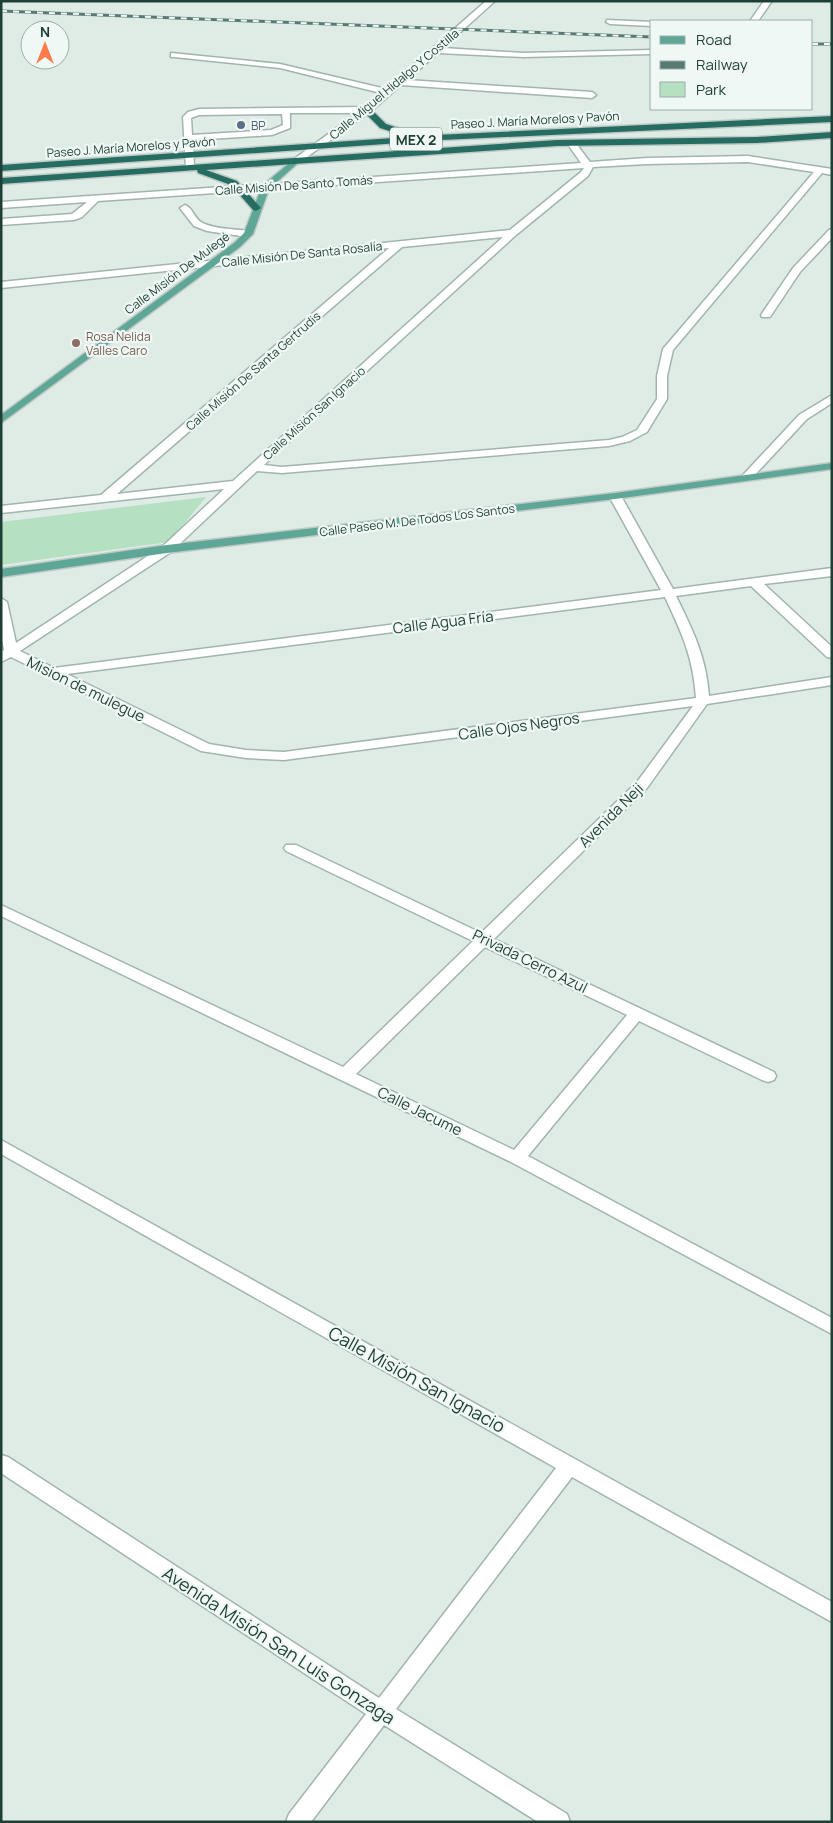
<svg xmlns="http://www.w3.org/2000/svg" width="833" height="1823" font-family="Manrope,sans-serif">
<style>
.green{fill:#b5e0c1}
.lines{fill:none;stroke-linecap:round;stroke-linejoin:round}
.minor-casing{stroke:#a1b4ae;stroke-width:3}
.major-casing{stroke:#c0c9c7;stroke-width:3}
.highway-casing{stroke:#c0c9c7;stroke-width:3}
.minor{fill:#fff;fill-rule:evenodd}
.major{fill:#5ea796;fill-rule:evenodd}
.highway{fill:#266d61;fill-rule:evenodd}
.rail-casing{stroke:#587a72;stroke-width:3}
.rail{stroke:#eff8f4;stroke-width:2;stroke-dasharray:6;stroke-linecap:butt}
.service-dot{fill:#5c6f8a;stroke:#eff8f4;stroke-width:2}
.education-dot{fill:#8d6e63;stroke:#eff8f4;stroke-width:2}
.labels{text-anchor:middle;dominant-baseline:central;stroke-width:4.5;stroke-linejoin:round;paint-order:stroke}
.far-street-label{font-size:12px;fill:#1e3e36;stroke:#eff8f4}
.far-service-label{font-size:12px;fill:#4e5e75;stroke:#eff8f4;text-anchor:start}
.far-education-label{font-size:12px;fill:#785e54;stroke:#eff8f4;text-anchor:start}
.shield{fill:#eff8f4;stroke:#5d766f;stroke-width:1}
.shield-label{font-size:14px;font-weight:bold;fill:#1e3e36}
.street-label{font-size:15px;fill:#1e3e36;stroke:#eff8f4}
.near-street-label{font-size:18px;fill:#1e3e36;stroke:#eff8f4}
</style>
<rect width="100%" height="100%" fill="#dfece6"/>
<!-- green -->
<path class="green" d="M206,497l-37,45 -168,23v-43z"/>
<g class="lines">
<!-- minor casing -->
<g class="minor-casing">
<path id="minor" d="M486,1h9l-52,47 80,5 129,-3v4l-129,3 -85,-4 -31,27 185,12 4,3 -4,3 -191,-13 -31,27 -73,52 -3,1 -4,-3 67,-49h-67v15l-18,7 -79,5 1,28 -4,3 -4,-3 -3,-51 5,-5 11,-3 165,-2 17,-14 -101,-25 -106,-11h-3v-4l109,11 106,25zM282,114l1,11 -12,5 -79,5 -1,-17 8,-3z
M764,1h8l-14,20h-8z
M607,20l45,2v4l-42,-2 -4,-2z
M571,140l3,1 16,21 57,-4 101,-2 84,13v6l-10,-2 -149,177 -6,26v23l-20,33 -17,9 -21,5 -327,27 -25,-2 -86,81 -151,99 34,17 607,-78 -52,-94 6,-3 6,3 52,93 159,-21v8l-68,8 68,63v11l-5,-1 -76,-71 -75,10c17,35 30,60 33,100l123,-19v8l-125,19 -60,84 -153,151 280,133 2,4 -2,4 -6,2 -6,-2 -123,-59 -111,135 304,162v16l-321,-172 -510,-246v-11l342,162 130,-126 -187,-90 -2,-3 2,-3h10l185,88 156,-151 56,-76 -409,54 -38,-2 -45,-7 -190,-94 -10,5v-10l3,-2 -3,-15v-37l6,4 9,41 147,-97 61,-57 -223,24v-7l100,-11 288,-247 -388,40v-6l509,-52 71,-58 3,-4 -486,33 -16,16 -8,3 -73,5v-6l71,-5 15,-12 -86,6v-6l580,-39 -14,-20zM748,162l66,10 -151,177 -6,27v23l-20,31 -15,7 -13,3 -327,27 -18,-2 252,-230 72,-59 5,-9 54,-3zM503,237l-270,244 -116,13 285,-247zM665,597c17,37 28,59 31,101l-412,54 -38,-2 -37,-6 -142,-70zM485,947l142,68 -113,135 -158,-76z
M185,205c8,3 9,13 16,17 10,7 35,7 47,9l5,3 -5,3 -41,-6 -13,-5 -14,-18z
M832,229v9l-32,34 -30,45h-8l-1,-2 32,-47 36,-38z
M832,395v8l-25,16 -56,60h-8l-2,-2 2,-2 56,-60z
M1,1140l831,462v20l-260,-145 -176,232 171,105 3,8h-32l-154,-97 -73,97h-25l3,-8 77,-100 -365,-241v-18l7,2 371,241 177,-230 -555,-314z"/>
</g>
<!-- major casing -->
<g class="major-casing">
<path id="major" d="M294,159l4,3 -1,2 -28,25 -16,45 -13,13 -239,176v-8l233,-172 10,-10 18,-47z
M832,463v6l-217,30 -448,54 -166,24v-8l166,-24 448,-52z"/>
</g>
<!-- highway casing -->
<g class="highway-casing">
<path id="highway" d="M364,108h6l16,16 28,9v3l418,-20v6l-390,18 -441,31v-6l407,-28 -28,-9 -16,-16z
M832,132v6l-75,5 -200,3 -351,24 31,11 24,27 -5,3 -3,-1 -22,-25 -33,-12 -1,-3 -196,14v-6l556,-38 200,-3z"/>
</g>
<!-- minor -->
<use href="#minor" class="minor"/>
<!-- major -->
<use href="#major" class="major"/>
<!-- highway -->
<use href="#highway" class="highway"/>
<!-- rail casing -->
<g class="rail-casing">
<path id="rail" d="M1,11l651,26
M812,44h20"/>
</g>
<!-- rail -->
<use href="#rail" class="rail"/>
</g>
<!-- markers -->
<circle class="service-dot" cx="241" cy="125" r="5"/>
<circle class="education-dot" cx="76" cy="343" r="5"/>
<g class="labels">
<!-- far-street labels -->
<g class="far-street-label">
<text transform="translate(394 84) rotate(-40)">Calle Miguel Hidalgo Y Costilla</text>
<text transform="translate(535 120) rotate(-3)">Paseo J. María Morelos y Pavón</text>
<text transform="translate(131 147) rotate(-4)">Paseo J. María Morelos y Pavón</text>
<text transform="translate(294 185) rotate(-4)">Calle Misión De Santo Tomás</text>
<text transform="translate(302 254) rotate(-6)">Calle Misión De Santa Rosalía</text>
<text transform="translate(177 273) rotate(-37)">Calle Misión De Mulegé</text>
<text transform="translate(253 371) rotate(-41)">Calle Misión De Santa Gertrudis</text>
<text transform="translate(314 413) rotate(-42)">Calle Misión San Ignacio</text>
<text transform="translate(417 520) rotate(-7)">Calle Paseo M. De Todos Los Santos</text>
</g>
<!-- far-service labels -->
<g class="far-service-label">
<text x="251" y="125">BP</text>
</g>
<!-- far-education labels -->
<g class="far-education-label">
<text x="86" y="336">Rosa Nelida<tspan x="86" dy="14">Valles Caro</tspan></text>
</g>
<!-- shield labels -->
<rect class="shield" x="390" y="127.5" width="52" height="23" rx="4"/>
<g class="shield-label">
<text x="416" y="139">MEX 2</text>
</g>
<!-- street labels -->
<g class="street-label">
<text transform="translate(443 622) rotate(-7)">Calle Agua Fría</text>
<text transform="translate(86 689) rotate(26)">Mision de mulegue</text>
<text transform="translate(519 726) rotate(-8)">Calle Ojos Negros</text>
<text transform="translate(611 815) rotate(-45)">Avenida Neji</text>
<text transform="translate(530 961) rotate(26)">Privada Cerro Azul</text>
<text transform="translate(420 1111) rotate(26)">Calle Jacume</text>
</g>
<!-- near-street labels -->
<g class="near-street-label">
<text transform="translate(417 1379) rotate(29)">Calle Misión San Ignacio</text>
<text transform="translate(279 1645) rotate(33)">Avenida Misión San Luis Gonzaga</text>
</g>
</g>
<!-- border -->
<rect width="833" height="1823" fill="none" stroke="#1e3e36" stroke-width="5"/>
<!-- legend -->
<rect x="650" y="20" width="162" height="90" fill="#eff8f4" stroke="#9baea8"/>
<rect x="660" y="36" width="25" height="8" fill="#5ea796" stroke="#9baea8"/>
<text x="696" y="45" font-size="15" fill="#1e3e36">Road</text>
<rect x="660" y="61" width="25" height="8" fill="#587a72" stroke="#9baea8"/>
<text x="696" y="70" font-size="15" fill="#1e3e36">Railway</text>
<rect x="660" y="82" width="25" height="15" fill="#b5e0c1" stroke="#9baea8"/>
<text x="696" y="95" font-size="15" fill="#1e3e36">Park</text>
<!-- north arrow -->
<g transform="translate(45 45)"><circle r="24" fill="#eff8f4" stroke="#9baea8"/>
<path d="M0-4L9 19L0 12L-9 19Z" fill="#ff7b4a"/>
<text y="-8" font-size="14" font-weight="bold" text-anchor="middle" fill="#1e3e36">N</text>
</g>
</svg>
